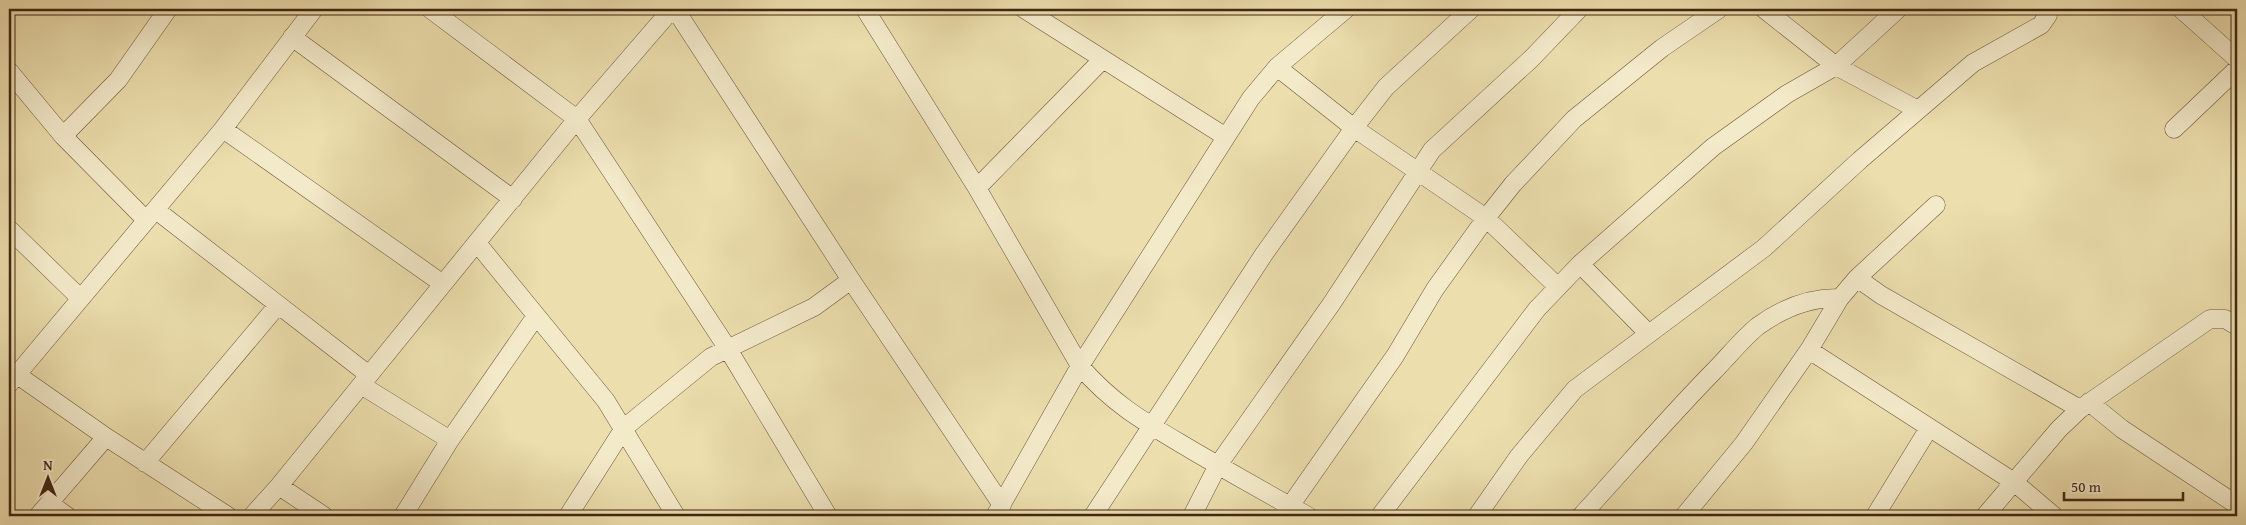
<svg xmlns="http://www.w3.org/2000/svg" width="2246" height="525" font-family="'Gentium Book Plus',serif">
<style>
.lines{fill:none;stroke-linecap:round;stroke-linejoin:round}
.minor-casing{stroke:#6c543a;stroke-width:19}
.minor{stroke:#f3eaca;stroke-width:18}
</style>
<rect width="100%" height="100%" fill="#ecdead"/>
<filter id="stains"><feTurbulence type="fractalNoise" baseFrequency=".004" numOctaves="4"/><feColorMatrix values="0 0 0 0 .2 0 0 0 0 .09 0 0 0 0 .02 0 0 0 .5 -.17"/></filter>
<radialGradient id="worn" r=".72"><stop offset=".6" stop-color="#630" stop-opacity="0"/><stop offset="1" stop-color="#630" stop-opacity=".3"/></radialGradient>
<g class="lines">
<!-- minor casing -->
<g class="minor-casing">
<path id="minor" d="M430,9l147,110 151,230 100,167
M675,9l176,271 151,225
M865,9l112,179 103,178c35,41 70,59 115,86 38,22 75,43 113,64
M1024,9l202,128
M1764,9l72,57 82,44
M2181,9l56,50
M292,37l221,162
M1277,67l77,61 132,90 72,69
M9,71l54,65 83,84
M223,129l220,155
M2174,129l63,-60
M63,136l55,-56 50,-71
M977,188l126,-129
M156,210l213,165
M9,229l71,69
M477,243l129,158 70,115
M1580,264l68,69
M1857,278l79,-73
M1809,350l205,132 40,34
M16,374l90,63 122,79
M9,384l214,-255 91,-120
M361,385l89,55
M2089,402l33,27 115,76
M145,463l133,-158
M279,486l45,30
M49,503l18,13
M38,516l68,-79
M252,516l27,-30 298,-367 95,-110
M403,516l47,-76 86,-124
M568,516l56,-88 87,-71 103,-50 37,-27
M995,516l85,-150 171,-268 26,-31 69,-58
M1093,516l171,-262 90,-126 32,-41 85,-78
M1192,516l26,-51 114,-162 100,-153 99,-91 48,-50
M1283,516l112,-160 40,-67 51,-71 27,-34 61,-65 88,-71 57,-39
M1380,516l157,-207 43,-45 133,-117 74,-53 49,-28 62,-57
M1477,516l42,-60 56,-67 189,-141 96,-88 113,-97 68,-38 7,-10v-6
M1581,516c44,-48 86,-97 132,-144 14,-14 29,-33 45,-46 25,-18 51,-29 82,-28
M1684,516l60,-73 65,-93 31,-52 17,-20 24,17 199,114
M1875,516l54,-88
M1985,516l74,-87 21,-20 130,-90h15l12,7"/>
</g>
<!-- minor -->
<use href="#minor" class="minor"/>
</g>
<!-- margin -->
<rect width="2246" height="525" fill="none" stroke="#ecdead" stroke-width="30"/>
<rect x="10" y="10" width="2226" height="505" fill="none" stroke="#412614" stroke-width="2.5"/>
<rect x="15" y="15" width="2216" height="495" fill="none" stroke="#412614"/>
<!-- north arrow -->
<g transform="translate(48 478)" stroke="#f3eaca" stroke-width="4" paint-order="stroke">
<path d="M0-4L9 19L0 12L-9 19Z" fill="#412614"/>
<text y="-8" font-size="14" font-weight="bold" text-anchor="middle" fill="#412614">N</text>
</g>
<!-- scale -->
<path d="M2064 492v8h119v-8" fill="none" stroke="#412614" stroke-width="2.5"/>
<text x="2071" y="492" font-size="15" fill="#412614" stroke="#f3eaca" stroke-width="4" paint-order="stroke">50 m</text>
<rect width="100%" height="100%" filter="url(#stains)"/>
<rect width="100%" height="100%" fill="url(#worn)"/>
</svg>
